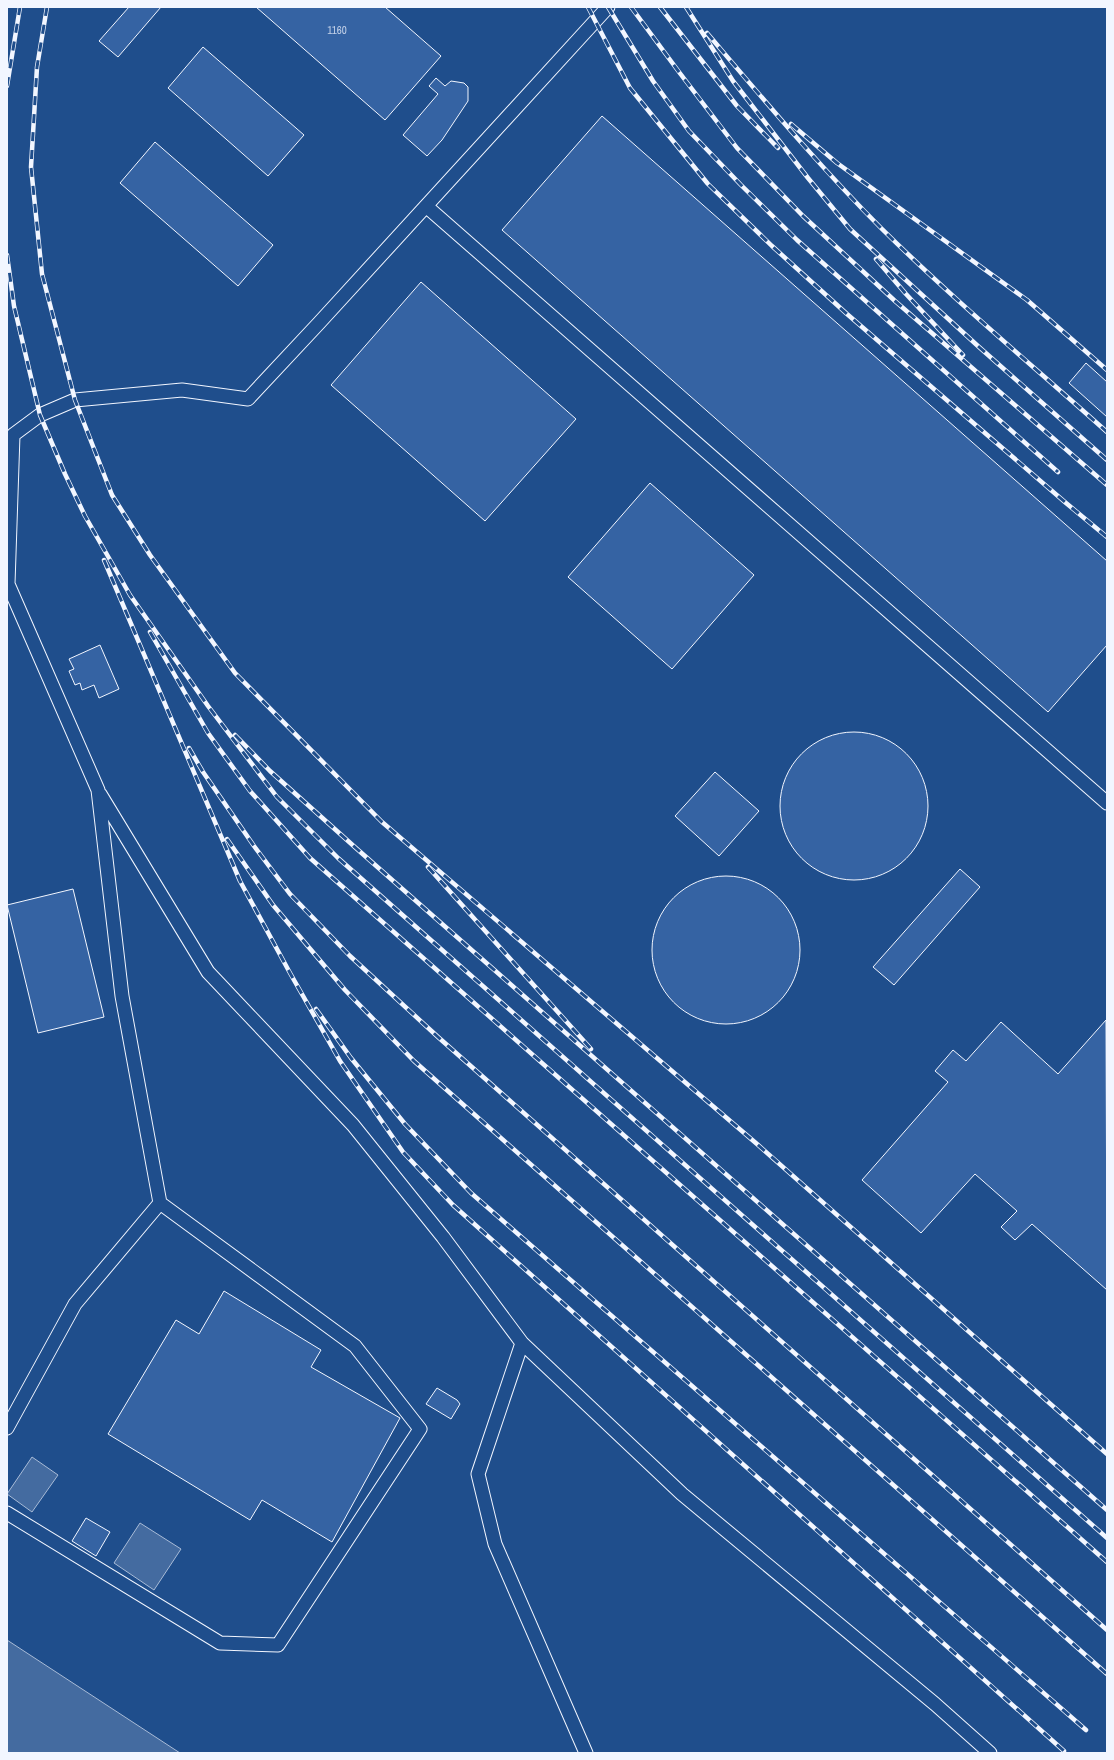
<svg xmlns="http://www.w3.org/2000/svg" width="1114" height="1760" font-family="'Archivo Narrow',sans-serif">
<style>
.water{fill:#446ba0;stroke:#a8bbd7}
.building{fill:#3563a3;stroke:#f2f6ff}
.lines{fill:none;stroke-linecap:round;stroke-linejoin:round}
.lane-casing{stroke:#f2f6ff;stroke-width:15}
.lane{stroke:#1f4e8c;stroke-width:13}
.rail-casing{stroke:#f2f6ff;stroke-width:4.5}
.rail{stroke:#1f4e8c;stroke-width:3;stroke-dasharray:9;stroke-linecap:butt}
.labels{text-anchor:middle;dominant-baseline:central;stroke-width:3;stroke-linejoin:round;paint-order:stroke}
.number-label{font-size:11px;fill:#c3d1e8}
</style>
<rect width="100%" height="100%" fill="#1f4e8c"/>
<!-- water -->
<path class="water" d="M32,1457l26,18 -26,37 -25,-18z
M140,1523l41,26 -27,41 -40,-27z
M7,1640l173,113h-173z"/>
<!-- building -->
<path class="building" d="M129,7h32l-43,50 -19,-16z
M256,7h129l56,49 -56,64z
M203,47l101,88 -36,41 -100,-88z
M436,78l9,8 6,-5 13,2 4,4v14l-26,39 -15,16 -24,-21 35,-41 -9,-8z
M602,116l505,445v84l-59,67 -546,-482z
M155,142l118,103 -35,41 -118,-103z
M421,282l155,137 -91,102 -154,-136z
M1086,363l21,19v35l-38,-34z
M650,483l104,92 -82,94 -104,-92z
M100,645l19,44 -20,9 -5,-13 -12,5 -2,-7 -5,2 -6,-14 5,-2 -5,-10z
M780 806a74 74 0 1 1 148 0a74 74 0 1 1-148 0Z
M715,772l44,39 -40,45 -44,-40z
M960,869l20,18 -86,98 -21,-18z
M652 950a74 74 0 1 1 148 0a74 74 0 1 1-148 0Z
M73,889l31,128 -66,16 -31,-128z
M1106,1020l1,270 -75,-66 -17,16 -14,-13 16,-16 -42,-37 -54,59 -59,-53 86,-98 -13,-11 18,-21 13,11 35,-39 57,52z
M224,1291l97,59 -10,17 89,51 -68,124 -70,-42 -12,20 -142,-86 68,-114 23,14z
M437,1388l20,12 3,4 -9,15 -25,-15z
M86,1518l24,14 -14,24 -24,-15z"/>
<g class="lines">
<!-- lane casing -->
<g class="lane-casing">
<path id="lane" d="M426,206l681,597
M100,794l108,178 145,153 90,112 79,106 -44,131 17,70 91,209
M522,1343l160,151 253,210 55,49
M7,1428l68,-124 85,-101
M7,1513l213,130 58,2 142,-216 -65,-83 -195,-143 -38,-207 -24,-206 -90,-206 5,-149 27,-20 35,-15 107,-10 66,9 71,-76 289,-316"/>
</g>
<!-- lane -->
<use href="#lane" class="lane"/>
<!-- rail casing -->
<g class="rail-casing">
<path id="rail" d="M47,7l-10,60 -6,100 11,107 33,126 37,95 38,60 85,118 147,149 375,322 350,310
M588,7l42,81 78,96 64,62 75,68 219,189 41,34
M608,7l45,74 36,50 52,54 56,55 261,232
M631,7l48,65 58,76 66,68 92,85 212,184
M660,7l77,99 41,42
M686,7l47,74 75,97 42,51 129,118 128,113
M707,33c57,67 113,134 175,196 72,71 150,136 225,203
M7,86l13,-79
M791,124l46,39 190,137 80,70
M7,255l7,51 26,109 25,59 20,42 45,79 78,111 69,91 61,61 769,680
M876,259l30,35 57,61
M104,560l136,321 50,92 50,88 63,91 50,53 611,546
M150,632l58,101 42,58 60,67 797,704
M235,735l35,36 87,78 750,661
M189,748l14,24 51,74 36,48 60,62 88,81 669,593
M227,839l46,66 72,85 69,71 693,613
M428,867l163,182
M316,1009l35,49 54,66 66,69 615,537"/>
</g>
<!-- rail -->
<use href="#rail" class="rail"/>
</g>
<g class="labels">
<!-- number labels -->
<g class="number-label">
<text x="337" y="30">1160</text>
</g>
</g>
<!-- border -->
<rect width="1114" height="1760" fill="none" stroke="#f2f6ff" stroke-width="16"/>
</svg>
